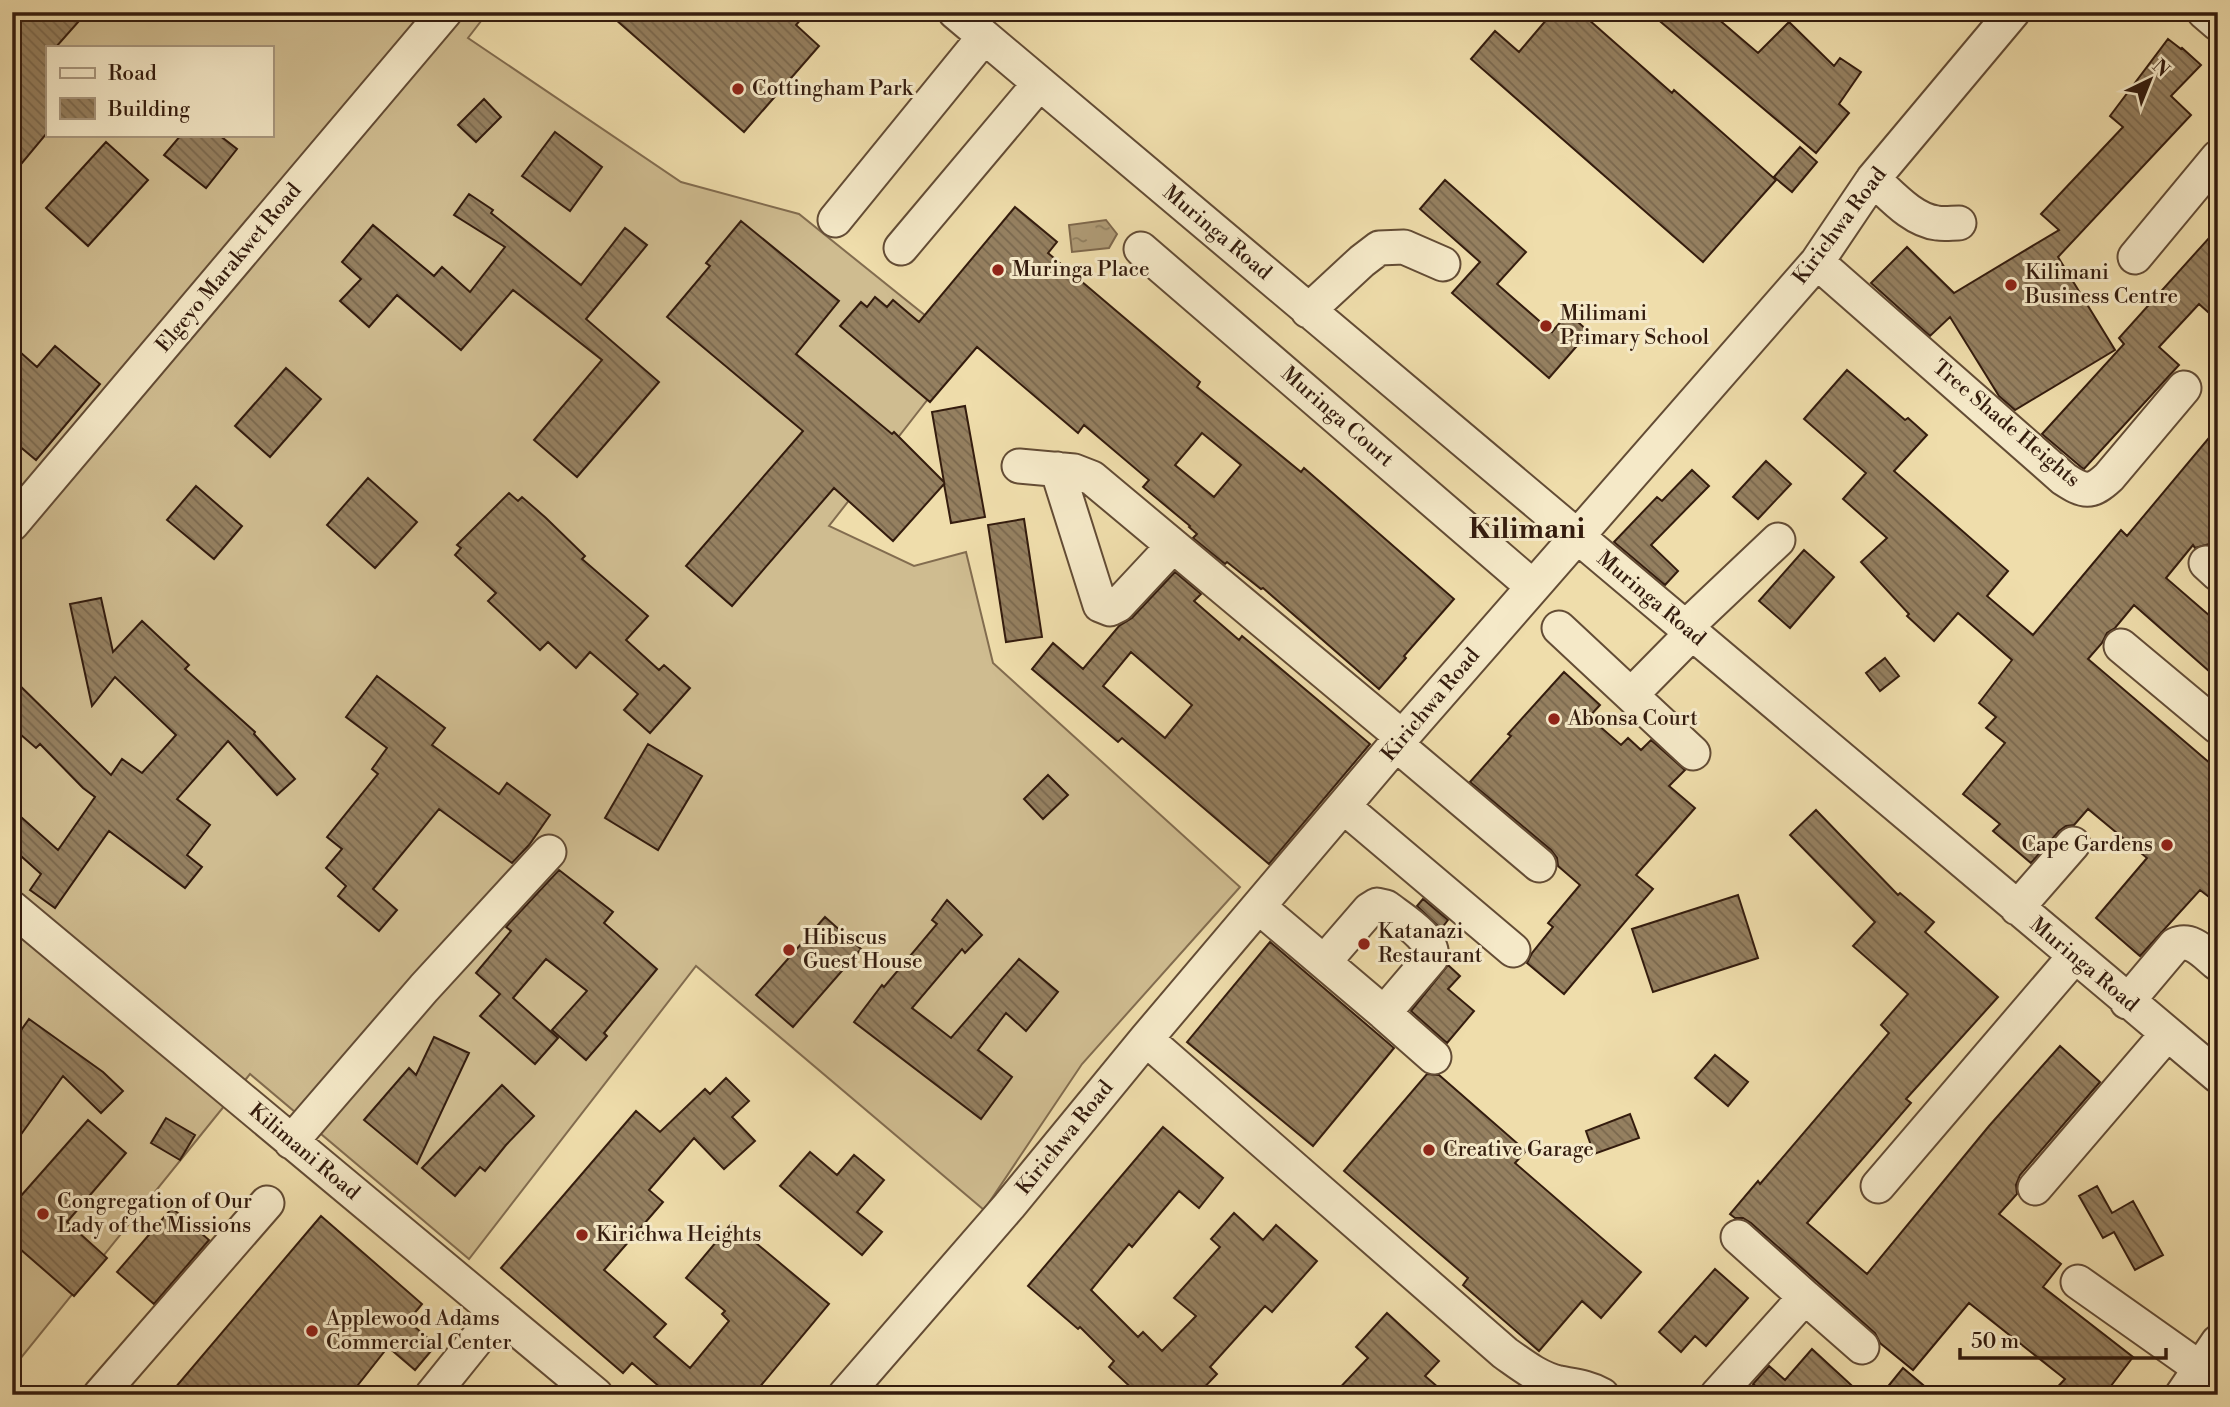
<svg xmlns="http://www.w3.org/2000/svg" width="2230" height="1407" font-family="'Libre Bodoni',serif">
<style>
.garden{fill:#cfbc90;stroke:#826c4f;stroke-width:2;fill-rule:evenodd}
.water{fill:url(#water-ripples);stroke:#7e684c;stroke-width:2}
.building{fill:url(#building-back-hatch);stroke:#341c0e;stroke-width:2;fill-rule:evenodd}
.lines{fill:none;stroke-linecap:round;stroke-linejoin:round}
.minor-casing{stroke:#634c35;stroke-width:37}
.minor{stroke:#f5e9c8;stroke-width:33}
.poi-dot{fill:#8f2418;stroke:#f5e9c8;stroke-width:2.5}
.labels{text-anchor:middle;dominant-baseline:central;stroke-width:6;stroke-linejoin:round;paint-order:stroke}
.poi-label{font-size:21px;fill:#341c0e;stroke:#f5e9c8;text-anchor:start}
.street-label{font-size:21px;fill:#341c0e;stroke:#f5e9c8}
.district-label{font-size:28px;font-weight:bold;fill:#341c0e;stroke:#f5e9c8}
</style>
<defs>
<pattern id="water-ripples" width="26" height="14" patternUnits="userSpaceOnUse" patternTransform="scale(1.75)"><rect width="26" height="14" fill="#af9b76"/><path d="M2 4q2-2 4 0t4 0M15 11q2-2 4 0t4 0" fill="none" stroke="#8f7e5f"/></pattern>
<pattern id="building-back-hatch" width="6" height="6" patternUnits="userSpaceOnUse" patternTransform="scale(1.75)"><rect width="6" height="6" fill="#958060"/><path d="M-1 5l2 2M0 0l6 6M5-1l2 2" fill="none" stroke="#7a684e"/></pattern>
</defs>
<rect width="100%" height="100%" fill="#efddab"/>
<filter id="stains"><feTurbulence type="fractalNoise" baseFrequency=".00286" numOctaves="4"/><feColorMatrix values="0 0 0 0 .2 0 0 0 0 .09 0 0 0 0 .02 0 0 0 .5 -.17"/></filter>
<radialGradient id="worn" r=".72"><stop offset=".6" stop-color="#630" stop-opacity="0"/><stop offset="1" stop-color="#630" stop-opacity=".3"/></radialGradient>
<!-- garden -->
<path class="garden" d="M12,12h476l-20,26 213,144 118,32 168,135 -138,177 85,40 52,-14 27,111 247,224 -158,177 -98,146 -288,-244 -227,293 -219,-185 -238,295zM47,47h224v88h-224z"/>
<!-- water -->
<path class="water" d="M1106,220l11,14 -8,14 -37,4 -3,-27z"/>
<!-- building -->
<path class="building" d="M12,12h75l-31,35h-9v86l-35,42z
M607,12h200l-11,13 23,21 -75,86z
M1553,12h27l92,81 2,-3 102,90 -73,82 -232,-203 24,-28 24,21z
M1649,12h61l48,41 31,-31 45,44 6,-8 21,14 -22,32 10,9 -33,40z
M2168,39l13,10 1,-1 19,17 -30,31 20,19 -133,142 57,93 -100,60 -16,-14 -49,-79 -20,19 -59,-53 36,-36 47,46 105,-63 -18,-16 82,-87 -13,-11z
M484,99l17,18 -25,25 -18,-17z
M555,132l47,35 -32,44 -48,-35z
M181,135h38l18,14 -31,39 -42,-33z
M106,142l42,38 -60,66 -42,-38z
M1800,147l17,15 -25,30 -18,-15z
M1445,180l81,72 -29,32 55,48 16,-19 21,19 -40,46 -97,-85 28,-31 -60,-53z
M469,194l24,16 -2,3 90,72 44,-57 22,17 -61,74 73,63 -82,95 -43,-37 68,-80 -89,-70 -52,60 -64,-55 -28,32 -29,-26 21,-22 -19,-17 31,-37 61,51 8,-9 28,25 35,-45 -51,-32z
M1015,207l42,35 -9,11 152,129 -3,5 104,85 3,-4 150,131 -50,57 2,2 -27,31 -116,-101 -2,1 -34,-27 -2,2 -32,-26 4,-4 -8,-7 1,-1 -47,-39 6,-7 -65,-55 -6,8 -101,-86 -47,55 -90,-76 21,-24 6,5 8,-10 12,10 6,-7 26,22zM1202,433l39,32 -27,32 -39,-32z
M741,221l98,80 -43,53 96,80 2,-2 50,50 -12,-70 33,-6 20,111 -34,6 -7,-39 -51,57 -59,-53 -102,118 -46,-40 117,-135 -136,-114 43,-51 -4,-3z
M2218,228v93l-19,-17 -40,43 20,18 -95,104 -3,-2 -39,-33 82,-90 -5,-6z
M12,345l25,22 18,-21 45,38 -64,76 -24,-20z
M286,368l35,31 -51,58 -35,-31z
M1847,370l58,50 3,-2 19,17 -33,36 114,100 -21,25 46,39 88,-105 6,6 91,-109v121l-9,-4 -14,4 -2,-3 -27,33 52,45v56l-84,-74 -19,23 -8,5 -5,10 -14,16 130,111v134l-18,-14 -60,66 -44,-38 51,-60 -59,-49 -14,16 -8,1 -7,5 -28,32 -38,-32 7,-7 -37,-30 42,-51 -19,-15 10,-11 -17,-14 33,-43 -54,-47 -24,28 -27,-25 2,-2 -48,-52 26,-24 -44,-39 23,-26 -62,-54z
M1766,461l25,23 -33,35 -25,-22z
M1692,470l17,16 -58,59 27,26 -13,14 -51,-43 43,-45 5,4z
M368,478l49,44 -42,46 -48,-43z
M196,486l46,40 -28,33 -47,-39z
M509,493l9,8 4,-4 24,21 39,38 -3,3 66,57 -22,24 33,30 5,-5 26,23 -40,45 -26,-23 14,-16 -48,-42 -14,16 -28,-26 -8,8 -52,-49 8,-8 -41,-38 6,-7 -4,-3z
M1024,519l18,118 -36,5 -18,-117z
M1804,550l30,27 -44,51 -31,-27z
M1175,572l26,22 -7,7 45,39 3,-4 128,108 -101,120 -147,-126 -4,4 -86,-73 21,-26 30,26 36,-43 13,-8zM1131,652l61,53 -27,33 -62,-52z
M101,598l12,54 29,-31 47,44 -4,4 70,63 -1,2 41,45 -18,16 -49,-54 -51,58 33,26 -23,30 15,12 -17,21 -76,-57 -54,77 -25,-18 11,-16 -29,-26v-39l46,41 37,-53 -12,-9 -43,-44 -4,4 -24,-21v-49l99,97 11,-16 20,14 34,-38 -61,-58 -23,29 -22,-102z
M1885,658l14,18 -19,15 -14,-18z
M1564,672l36,33 -11,12 32,28 7,-7 13,12 10,-10 34,30 -16,16 26,22 -59,67 17,14 -89,105 -37,-31 5,-10 21,-26 -5,-4 32,-38 -22,-19 -1,-8 -6,-8 -81,-68 41,-46 -3,-2z
M377,676l68,52 -13,17 67,49 8,-11 43,32 -21,30 -17,18 -73,-54 -66,80 24,21 -18,21 -41,-35 8,-10 -20,-18 16,-19 -15,-12 51,-63 -6,-5 15,-21 -41,-31z
M648,744l54,32 -44,74 -53,-32z
M1048,775l20,20 -25,24 -19,-20z
M1816,810l82,85 2,-2 34,29 -9,10 73,65 -92,102 5,4 -104,120 60,51 122,-148 71,-80 40,36 -80,93 -4,10 1,9 -18,20 62,50 -18,23 90,70 -29,38h-54l15,-16 -96,-76 -56,67 -33,-27 -5,-10 -124,-110 -8,-5h-8l-5,-4 28,-33 2,3 129,-151 -8,-8 27,-31 -55,-48 22,-24 -85,-87z
M559,870l54,42 -9,11 53,46 -53,64 3,3 -21,24 -34,-30 35,-39 -41,-32 -33,39 45,40 -23,26 -55,-48 20,-22 -24,-21 35,-42 -5,-4z
M1738,895l20,63 -105,34 -21,-63z
M1423,899l25,21 -7,9 -24,-23z
M947,900l35,35 -17,18 -3,-4 -50,59 39,30 68,-79 39,33 -32,39 -20,-18 -28,37 34,27 -31,42 -127,-97 28,-37 2,2 53,-63 -5,-4z
M825,917l36,32 -68,78 -37,-32z
M1270,942l124,106 -81,98 -126,-104z
M1448,965l12,11 -12,13 26,22 -27,32 -36,-32z
M29,1019l74,53 20,19 -22,22 -38,-37 -51,71v-104z
M434,1037l35,16 -52,111 -53,-44 45,-52 7,7z
M1715,1055l33,27 -20,24 -33,-28z
M1427,1074l12,1 87,76 -11,12 126,109 -40,46 -19,-17 -43,50 -76,-66 5,-7 -124,-107z
M726,1078l23,23 -17,16 23,24 -31,28 -30,-31 -45,52 14,12 -59,68 62,54 -12,13 36,31 39,-47 -7,-7 3,-3 -39,-33 46,-55 97,81 -76,91h-84l-37,-32 -9,10 -122,-105 135,-157 24,21 45,-43 5,5z
M502,1085l32,31 -28,29 -21,26 -5,-4 -25,29 -33,-28z
M1630,1114l9,24 -45,16 -8,-23z
M166,1118l29,17 -15,25 -29,-17z
M88,1120l38,33 -59,69 40,36 -33,38 -62,-54v-36z
M1163,1127l60,51 -24,30 -20,-17 -47,56 -3,-3 -38,46 47,47 5,-5 19,19 34,-35 -22,-18 46,-51 -9,-8 23,-26 29,27 13,-15 41,36 -45,51 -7,-6 -55,61 7,7 -20,21h-58l-30,-28 5,-6 -34,-34 -2,2 -50,-43z
M810,1152l27,23 17,-20 30,25 -27,32 25,20 -20,23 -82,-69z
M2097,1186l15,27 21,-12 30,54 -28,15 -21,-38 -11,6 -24,-42z
M172,1208l37,32 -55,64 -37,-32z
M321,1216l101,88 -14,17 28,24 -21,25 -27,-23 -38,48h-181z
M1715,1269l33,29 -42,48 -11,-10 -14,16 -22,-20z
M1387,1313l52,48 -14,15 22,19h-114l35,-37 -12,-11z
M1812,1349l50,46h-95l-14,-11 16,-18 16,14z
M1903,1368l32,27h-54z"/>
<g class="lines">
<!-- minor casing -->
<g class="minor-casing">
<path id="minor" d="M955,12l1263,1064
M2204,12l14,12
M1873,179c18,16 39,41 64,44 7,1 15,0 22,0
M835,220l149,-183
M901,248l138,-164
M1141,249l391,337
M2135,257l83,-100
M1817,262l247,217c20,13 27,15 45,-2l75,-89
M1308,311l54,-50 17,-13 25,-1 39,17
M1019,466l55,5 18,7 310,259
M1057,469l43,136 10,4 8,-4 55,-59
M12,524l433,-512
M2206,563l12,11
M1559,628l134,125
M1685,628l93,-88
M2121,646l97,81
M1631,695l61,-62
M1397,745l142,120
M1344,807l169,143
M1259,907l125,106 47,-55c5,-19 -31,-40 -45,-51l-9,-2 -8,5 -45,52
M12,908l584,487
M2017,908l56,-64
M2127,1002l48,-57c17,-8 30,9 43,19
M1384,1013l50,44
M1146,1039l359,314c17,12 33,25 54,30 16,3 29,4 43,12
M291,1142l133,-154 125,-136
M1878,1186l196,-229
M2035,1188l132,-154
M2078,1282l140,99
M1805,1297l57,50
M100,1395l167,-192
M432,1395l66,-82
M845,1395l164,-189 137,-167 256,-302 415,-475 56,-83 140,-167
M1717,1395l88,-98 -67,-60
M2182,1395l36,-53"/>
</g>
<!-- minor -->
<use href="#minor" class="minor"/>
</g>
<!-- markers -->
<g class="poi-dot">
<circle cx="738" cy="89" r="7"/>
<circle cx="998" cy="270" r="7"/>
<circle cx="2011" cy="285" r="7"/>
<circle cx="1546" cy="326" r="7"/>
<circle cx="1554" cy="719" r="7"/>
<circle cx="2167" cy="845" r="7"/>
<circle cx="1364" cy="944" r="7"/>
<circle cx="789" cy="950" r="7"/>
<circle cx="1429" cy="1150" r="7"/>
<circle cx="43" cy="1214" r="7"/>
<circle cx="582" cy="1235" r="7"/>
<circle cx="312" cy="1331" r="7"/>
</g>
<g class="labels">
<!-- poi labels -->
<g class="poi-label">
<text x="752" y="89">Cottingham Park</text>
<text x="1012" y="270">Muringa Place</text>
<text x="2025" y="273">Kilimani<tspan x="2025" dy="24">Business Centre</tspan></text>
<text x="1560" y="314">Milimani<tspan x="1560" dy="24">Primary School</tspan></text>
<text x="1568" y="719">Abonsa Court</text>
<text x="2153" y="845" text-anchor="end">Cape Gardens</text>
<text x="1378" y="932">Katanazi<tspan x="1378" dy="24">Restaurant</tspan></text>
<text x="803" y="938">Hibiscus<tspan x="803" dy="24">Guest House</tspan></text>
<text x="1443" y="1150">Creative Garage</text>
<text x="57" y="1202">Congregation of Our<tspan x="57" dy="24">Lady of the Missions</tspan></text>
<text x="596" y="1235">Kirichwa Heights</text>
<text x="326" y="1319">Applewood Adams<tspan x="326" dy="24">Commercial Center</tspan></text>
</g>
<!-- street labels -->
<g class="street-label">
<text transform="translate(1840 226) rotate(-53)">Kirichwa Road</text>
<text transform="translate(1217 233) rotate(40)">Muringa Road</text>
<text transform="translate(229 268) rotate(-50)">Elgeyo Marakwet Road</text>
<text transform="translate(1337 417) rotate(41)">Muringa Court</text>
<text transform="translate(2006 424) rotate(40)">Tree Shade Heights</text>
<text transform="translate(1651 599) rotate(40)">Muringa Road</text>
<text transform="translate(1431 705) rotate(-50)">Kirichwa Road</text>
<text transform="translate(2084 965) rotate(40)">Muringa Road</text>
<text transform="translate(1065 1138) rotate(-51)">Kirichwa Road</text>
<text transform="translate(304 1152) rotate(40)">Kilimani Road</text>
</g>
<!-- district labels -->
<g class="district-label">
<text x="1527" y="529">Kilimani</text>
</g>
</g>
<!-- margin -->
<rect width="2230" height="1407" fill="none" stroke="#efddab" stroke-width="42"/>
<rect x="14" y="14" width="2202" height="1379" fill="none" stroke="#341c0e" stroke-width="3.5"/>
<rect x="21" y="21" width="2188" height="1365" fill="none" stroke="#341c0e" stroke-width="2"/>
<!-- legend -->
<rect x="46" y="46" width="228" height="91" fill="#f5e9c8" stroke="#a8977e" stroke-width="2"/>
<rect x="60" y="68" width="35" height="10" fill="#f5e9c8" stroke="#a8977e" stroke-width="2"/>
<text x="108" y="80" font-size="21" fill="#341c0e">Road</text>
<rect x="60" y="98" width="35" height="21" fill="url(#building-back-hatch)" stroke="#a8977e" stroke-width="2"/>
<text x="108" y="116" font-size="21" fill="#341c0e">Building</text>
<!-- north arrow -->
<g transform="translate(2150 80) rotate(43)" stroke="#f5e9c8" stroke-width="5" paint-order="stroke">
<path d="M0-5L12 26L0 18L-12 26Z" fill="#341c0e"/>
<text y="-10" font-size="19" font-weight="bold" text-anchor="middle" fill="#341c0e">N</text>
</g>
<!-- scale -->
<path d="M1960 1348v10h206v-10" fill="none" stroke="#341c0e" stroke-width="3.5"/>
<text x="1971" y="1348" font-size="21" fill="#341c0e" stroke="#f5e9c8" stroke-width="5" paint-order="stroke">50 m</text>
<rect width="100%" height="100%" filter="url(#stains)"/>
<rect width="100%" height="100%" fill="url(#worn)"/>
</svg>
